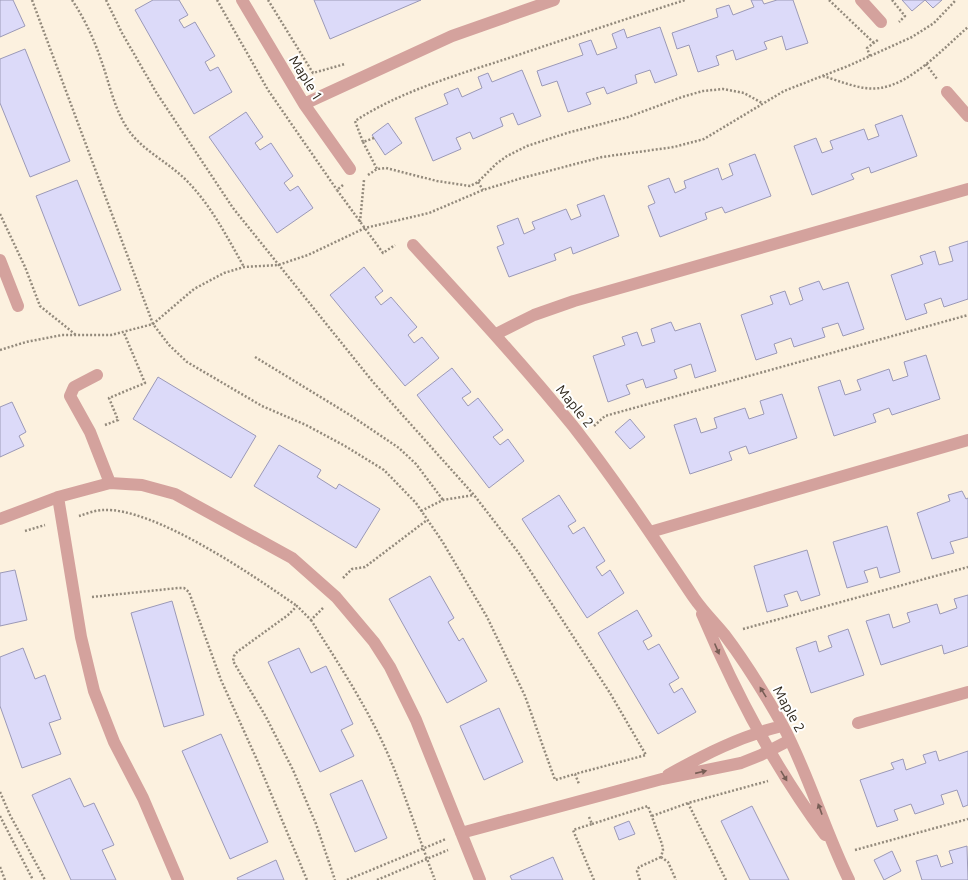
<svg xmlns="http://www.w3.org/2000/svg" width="968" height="880" font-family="Ubuntu,sans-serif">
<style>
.building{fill:#dcdaf9;stroke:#9b99b7}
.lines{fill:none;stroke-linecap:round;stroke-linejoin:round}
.path{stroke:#938a7c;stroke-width:2.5;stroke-dasharray:2 2;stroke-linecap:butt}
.minor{stroke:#d4a29d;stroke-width:12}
.oneway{fill:#785e56}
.labels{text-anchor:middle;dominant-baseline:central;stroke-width:4;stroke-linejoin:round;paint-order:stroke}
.street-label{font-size:14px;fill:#2d261b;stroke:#fff}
</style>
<rect width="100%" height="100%" fill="#fcf1df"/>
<!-- building -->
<path class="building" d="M0,0h13l12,26 -25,11z
M153,0h26l9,15 -9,5 5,8 11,-6 20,34 -10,6 5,9 8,-4 14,25 -38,22 -59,-104z
M314,0h107l-91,39z
M751,0h11l2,4 13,-4h16l15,43 -22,7 -4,-14 -18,6 3,7 -31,11 -3,-10 -17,6 3,9 -21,7 -9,-27 -12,4 -5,-16 46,-16 -2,-8 13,-4 4,10 21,-8z
M902,0h23l-13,11z
M925,0h17l-9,8z
M660,27l17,48 -22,8 -5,-13 -15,5 2,8 -30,11 -3,-7 -18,6 5,11 -23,8 -11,-31 -15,5 -5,-15 46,-16 -4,-11 12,-4 6,15 20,-7 -5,-14 12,-5 3,9z
M25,49l45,112 -40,16 -30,-74v-44z
M522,70l19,46 -23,9 -5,-12 -13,5 3,8 -30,13 -3,-7 -14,6 5,11 -28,12 -18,-43 33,-14 -4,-10 14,-6 4,9 20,-9 -4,-11 10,-4 4,9z
M246,112l17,25 -8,6 5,7 11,-7 22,33 -9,7 6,8 8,-5 15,22 -36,25 -68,-96z
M902,115l15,41 -46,17 -2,-6 -18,7 3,5 -42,16 -18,-49 22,-8 6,15 11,-4 -3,-8 34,-12 4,11 11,-4 -4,-11z
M388,123l14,20 -17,12 -13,-20z
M755,154l16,42 -46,17 -3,-6 -17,6 2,6 -47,18 -12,-31 7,-3 -7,-17 21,-8 6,15 11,-5 -2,-7 34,-13 4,12 11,-5 -4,-11z
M77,180l44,110 -42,16 -43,-110z
M604,195l15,41 -46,18 -2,-7 -17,7 2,6 -47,17 -12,-30 7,-3 -7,-18 21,-8 6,16 11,-5 -3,-7 34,-13 5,11 10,-4 -4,-11z
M968,241v58l-24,8 -3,-9 -17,6 3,9 -21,7 -15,-45 32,-11 -3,-8 15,-5 4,14 14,-4 -4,-14z
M364,267l19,24 -8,6 6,8 10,-8 26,30 -9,8 6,8 8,-6 17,21 -34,28 -75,-91z
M819,281l4,9 25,-8 16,47 -21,7 -5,-13 -16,5 3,9 -31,10 -3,-9 -17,6 3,9 -21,7 -15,-45 32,-11 -3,-8 15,-5 5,14 13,-5 -4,-12z
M671,322l4,9 25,-8 16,48 -21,7 -4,-14 -17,6 3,8 -31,10 -3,-9 -17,6 4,9 -22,8 -15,-46 32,-11 -3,-8 15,-5 5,14 13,-4 -4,-13z
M926,355l14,44 -48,16 -3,-7 -16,6 3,8 -42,14 -16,-49 22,-7 5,15 16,-5 -4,-10 32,-11 4,12 15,-5 -4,-14z
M452,368l19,24 -9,6 6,8 10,-8 25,32 -10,7 7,8 8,-6 16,22 -35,27 -72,-93z
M158,377l98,59 -25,42 -98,-59z
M782,394l15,44 -48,16 -3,-8 -17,6 3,8 -42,14 -16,-49 22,-7 5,15 16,-5 -3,-10 31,-10 4,11 15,-5 -4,-13z
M12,402l14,30 -7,4 5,10 -24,11v-50z
M630,419l15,18 -15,12 -15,-17z
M279,445l42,25 -4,7 19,12 3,-5 41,25 -24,39 -102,-62z
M962,491l4,8 2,-1v39l-18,5 4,11 -22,6 -15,-46 33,-12 -2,-6z
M559,495l17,26 -8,5 5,8 11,-7 21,34 -9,6 6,9 8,-6 14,23 -37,25 -65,-99z
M887,526l13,46 -20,6 -3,-11 -13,4 4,11 -21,6 -14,-46z
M807,550l13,45 -19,6 -4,-10 -13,4 4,11 -21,6 -13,-46z
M15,570l12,50 -27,6v-53z
M430,576l24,42 -6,4 11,19 4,-3 24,43 -40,22 -58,-104z
M968,595v51l-24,8 -2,-9 -61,20 -15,-44 23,-7 4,14 17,-6 -3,-9 30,-9 3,10 17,-6 -3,-9z
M172,601l32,114 -40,12 -33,-114z
M637,610l15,26 -9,5 5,9 11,-6 20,34 -10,6 5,9 8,-5 14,24 -38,22 -60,-101z
M848,629l16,46 -53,18 -15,-45 20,-7 3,11 13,-5 -4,-11z
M23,648l12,31 10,-4 16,44 -12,4 12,31 -39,14 -22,-62v-49z
M299,648l12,25 15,-7 27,58 -12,6 13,26 -34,16 -52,-110z
M499,708l24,54 -39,18 -24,-54z
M221,734l47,108 -38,17 -48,-108z
M936,751l3,10 29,-10v54l-5,2 -6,-17 -16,5 3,9 -29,10 -4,-10 -17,6 4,10 -21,7 -17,-47 34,-11 -3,-6 12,-4 3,11 20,-7 -3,-8z
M70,778l14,29 10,-4 20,42 -12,5 14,30h-45l-39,-85z
M362,780l25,58 -32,14 -25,-58z
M752,806l37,74h-39l-29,-59z
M629,821l6,13 -16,6 -5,-13z
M967,846l1,34h-46l-6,-19 21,-6 4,12 12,-4 -4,-12z
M892,851l9,20 -17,9 -10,-20z
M553,857l10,23h-51l-2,-4z
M276,860l8,20h-46l-1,-2z"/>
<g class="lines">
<!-- path -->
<path class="path" d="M32,0l121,324 16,21 18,17 75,44 44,19 39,21 39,24 32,33 26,38 45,76 38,79 30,84 20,-6 4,10
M72,0c12,18 21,37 28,57 9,24 13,49 27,71 15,23 42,34 61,54 24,25 39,55 56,85
M106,0l16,33 34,59 77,116 140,174 101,113 44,57 92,141 36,62 -71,19
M217,0l51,90 69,100
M268,0l45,73 32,-9
M829,0l45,43
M892,0l13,16 -6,6
M870,56l-3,-8 12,-9
M926,64l11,15
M823,76c17,5 39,15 57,12 31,-4 65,-41 88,-61
M374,138l-11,4 -8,-21c46,-30 102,-46 154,-63 59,-20 117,-39 176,-58
M363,142l14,27
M368,175l9,-6 9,-1 51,13 33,5 8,-4 18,-18 11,-8 20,-10 40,-13 61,-16 54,-20 21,-6 20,-2 21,4 18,10
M478,182l5,8
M343,185l-6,5 46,63 12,-8
M0,214l25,53 15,39 36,29
M360,222l4,-42
M0,350l26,-8 36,-7h49l42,-11 41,-35 30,-16 20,-6 34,-2 30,-10 57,-27 64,-15 54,-23 39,-12 80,-21 72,-10 30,-8 80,-48 64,-25 64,-29 22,-14 22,-23
M255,357l95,58 49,33 17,16 27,36
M105,425l13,-5 -9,-22 36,-15 -21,-50
M594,426l11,-10 363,-101
M421,511l22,-11 31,-5
M79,516c7,-2 16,-6 24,-6 51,-3 151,66 194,96
M25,531l20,-6
M343,578l9,-9 13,-2 62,-47
M92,597l86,-9h6l5,4 32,88 36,80 50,120
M323,608l-12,12 -14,-14 -9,9 -51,37 -3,4 -1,5 33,56 27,53 23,54 19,56
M311,620c22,35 45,70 64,107 25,48 40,102 60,153
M743,629l225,-62
M0,792l10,23 35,65
M688,803l38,77
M0,816l33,64
M652,816l36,-13 80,-22
M589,817l3,7 -19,6 21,50
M592,824l56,-18 14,38 1,6 -2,7
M855,850l113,-31
M661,857l7,5 8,18
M0,867l5,13
M347,880l99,-41
M377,880l71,-30
M640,880l-3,-9 2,-4 22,-10"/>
<!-- minor -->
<path class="minor" d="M242,0l62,104 46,65
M861,0l20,22
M947,92l21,24
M304,104l148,-68 102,-36
M413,245c54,59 109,118 160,181 43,55 82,114 121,172 9,13 20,24 30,36 22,29 41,60 59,92 26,49 41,103 66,154
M0,260l18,46
M496,334l38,-19 40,-14 394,-112
M97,375l-23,12 -4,9 20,36 20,51
M58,497l23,140 13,54 20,51 29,56 35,82
M0,519l58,-22 52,-14 32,2 33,9 117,64 44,39 38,45 16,25 26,53 64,160
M650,532l318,-92
M702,614c33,78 72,153 123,221
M858,723l110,-31
M668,775c37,-21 73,-39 114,-49
M461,833l201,-54 79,-16 20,-8 29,-15"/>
</g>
<!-- one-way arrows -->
<defs><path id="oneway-solid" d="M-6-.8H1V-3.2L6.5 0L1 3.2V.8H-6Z"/></defs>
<g class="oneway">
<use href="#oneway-solid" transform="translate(717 649) rotate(67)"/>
<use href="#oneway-solid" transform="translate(763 692) rotate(-122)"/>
<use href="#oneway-solid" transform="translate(701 772) rotate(-13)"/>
<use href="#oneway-solid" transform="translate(784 776) rotate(59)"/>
<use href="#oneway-solid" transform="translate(820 809) rotate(-110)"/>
</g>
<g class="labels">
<!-- street labels -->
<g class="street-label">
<text transform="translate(306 78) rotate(58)">Maple 1</text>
<text transform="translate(575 406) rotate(51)">Maple 2</text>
<text transform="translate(789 709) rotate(61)">Maple 2</text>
</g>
</g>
</svg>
